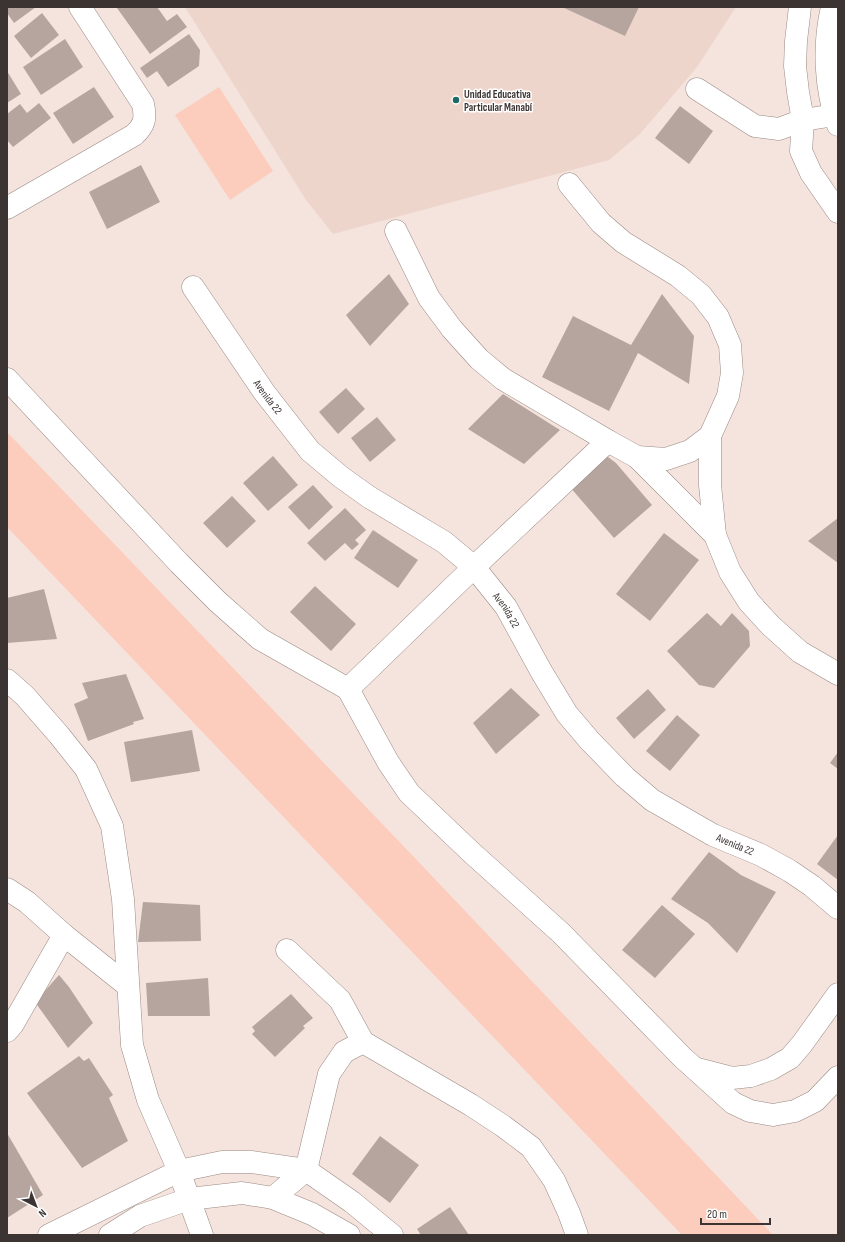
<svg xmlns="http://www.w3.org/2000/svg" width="845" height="1242" font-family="'Sofia Sans Condensed',sans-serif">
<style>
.built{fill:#eed5cc}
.green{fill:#fcccbc}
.building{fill:#b6a59f}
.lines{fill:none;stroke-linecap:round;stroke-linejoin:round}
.minor-casing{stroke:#9a8a84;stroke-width:23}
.minor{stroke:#fff;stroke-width:22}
.poi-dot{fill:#1c6864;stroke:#fff;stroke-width:1.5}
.labels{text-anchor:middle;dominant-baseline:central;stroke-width:3;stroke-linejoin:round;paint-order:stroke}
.poi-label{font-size:11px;font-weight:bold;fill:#3b3432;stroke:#fff;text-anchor:start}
.street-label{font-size:11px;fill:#3b3432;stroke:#fff}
</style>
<rect width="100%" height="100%" fill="#f5e3dd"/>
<!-- built -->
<path class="built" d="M185,7h551l-39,60 -57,67 -31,26 -276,74 -27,-34z"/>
<!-- green -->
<path class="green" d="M219,87l54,84 -43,29 -55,-85z
M7,432l405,423 361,380h-91l-675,-708z"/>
<!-- building -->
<path class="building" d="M7,7h29l-22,16 -7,-10z
M119,7h38l10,14 10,-7 10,13 -37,27 -33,-46z
M562,7h77l-14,29z
M42,13l17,22 -28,23 -17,-22z
M189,34l11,16 -1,16 -31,21 -11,-16 -10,7 -7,-10z
M65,39l18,28 -42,28 -18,-28z
M7,71l14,23 -14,9z
M94,87l20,30 -41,27 -20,-31z
M39,103l12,15 -38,29 -6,-7v-26l13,-10 7,9z
M680,106l33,25 -24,33 -34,-26z
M141,165l19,37 -53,27 -18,-37z
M389,274l20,30 -39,42 -24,-31z
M662,294l32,42 -5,48 -51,-31 -29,58 -67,-34 31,-61 58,29z
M346,388l19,21 -27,25 -19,-22z
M503,394l57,36 -36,34 -56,-35z
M377,417l19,23 -26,22 -19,-24z
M600,451l16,12 36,42 -38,33 -51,-59z
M273,456l25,29 -30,26 -25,-28z
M313,485l20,22 -24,23 -21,-23z
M232,496l24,25 -29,27 -24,-25z
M345,508l21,22 -11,10 4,4 -7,6 -7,-7 -20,18 -18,-18z
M838,518v45l-30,-22z
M373,530l45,30 -20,28 -44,-30z
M664,533l35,27 -49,61 -34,-27z
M315,586l41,38 -25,27 -41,-39z
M44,589l13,50 -50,4v-45z
M707,613l14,13 11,-13 17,18 1,15 -36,42 -15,-3 -32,-34z
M126,674l18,45 -11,3 1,2 -46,17 -14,-37 14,-6 -6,-15z
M511,688l29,27 -44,39 -23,-31z
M648,689l18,21 -32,29 -18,-21z
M677,715l23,20 -30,36 -24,-20z
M192,730l8,41 -69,11 -7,-40z
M838,752v17l-8,-6z
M838,835v45l-21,-16z
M709,852l32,23 35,17 -39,61 -29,-30 -37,-24z
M143,902l57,3 1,36 -63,1z
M662,905l33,29 -40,44 -33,-28z
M59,975l10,12 24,36 -25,25 -33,-46z
M208,978l2,38h-62l-2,-33z
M291,994l22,24 -10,8 2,2 -30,29 -23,-23 3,-3 -3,-4z
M79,1056l5,5 5,-3 24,37 -4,3 19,43 -46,27 -55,-75z
M7,1133l36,62 -36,23z
M380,1136l39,29 -29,38 -38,-29z
M450,1207l19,28h-48l-4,-6z"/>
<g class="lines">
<!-- minor casing -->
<g class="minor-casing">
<g id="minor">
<path d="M800,7l-4,34 -1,25 3,26 5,28 -2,31 10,22 27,39"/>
<path d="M832,7c-9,39 -7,81 6,118"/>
<path d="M697,89l58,37 24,3 24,-9 32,-5"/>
<path d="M569,184l32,39 22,19 55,34 23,19 17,22 12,28 2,28 -4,23 -18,40 -20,15 -24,8 -29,-2"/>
<path d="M7,208l127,-73c11,-10 12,-17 9,-31l-63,-97"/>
<path d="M396,231l33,67 23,31 27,30 24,20 105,62 29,16 78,78"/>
<path id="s1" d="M193,287l71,105 46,59 31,26 28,20 75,45 30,25 32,40 35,64 26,43 23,27 35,36 27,23 61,35 48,20 29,16 22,15 26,22"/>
<path d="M7,379l172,184 39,39 42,37 88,50 40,73 21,31 63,60 89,80 121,124 51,46 17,8 23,4 22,-4 20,-10 23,-24"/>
<path d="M710,436v49l5,50 15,37 19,30 21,23 30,27 38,22"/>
<path d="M7,680l18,16 34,39 27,34 26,57 11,73 9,146 16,55 31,71 23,64"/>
<path d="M348,689l126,-122 134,-126"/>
<path d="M7,889l20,13 37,33 64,51"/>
<path d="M287,950l53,50 23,42 108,63 32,21 28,21 23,33 15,33 8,22"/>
<path d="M7,1031l6,-7 51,-89"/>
<path d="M697,1069l35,9 19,-2 20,-7 19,-11 12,-14 36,-50"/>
<path d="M273,1198l33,-28 23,-96 15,-22 19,-10"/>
<path d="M49,1235l130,-64 43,-9h29l55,8 46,32 40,33"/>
<path d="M110,1235l30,-19 49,-17 53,-6 31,5 39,16 37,21"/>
</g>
</g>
<!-- minor -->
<use href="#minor" class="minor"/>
</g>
<!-- markers -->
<circle class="poi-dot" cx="456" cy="100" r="4"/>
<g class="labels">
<!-- poi labels -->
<g class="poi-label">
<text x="464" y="94">Unidad Educativa<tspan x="464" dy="13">Particular Manabí</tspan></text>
</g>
<!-- street labels -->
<g class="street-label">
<text stroke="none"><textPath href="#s1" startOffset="133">Avenida 22</textPath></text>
<text stroke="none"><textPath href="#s1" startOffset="457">Avenida 22</textPath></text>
<text stroke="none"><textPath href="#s1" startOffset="793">Avenida 22</textPath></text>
</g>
</g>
<!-- border -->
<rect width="845" height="1242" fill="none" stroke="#3b3432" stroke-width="16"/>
<!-- north arrow -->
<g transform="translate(36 1206) rotate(138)" stroke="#ffffff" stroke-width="3" paint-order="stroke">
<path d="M0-3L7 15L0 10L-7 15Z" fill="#3b3432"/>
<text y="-6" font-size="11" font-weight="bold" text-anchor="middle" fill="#3b3432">N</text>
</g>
<!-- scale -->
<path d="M701 1218v6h69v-6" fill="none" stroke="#3b3432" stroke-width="2"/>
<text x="707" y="1218" font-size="12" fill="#3b3432" stroke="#ffffff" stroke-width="3" paint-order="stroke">20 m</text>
</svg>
